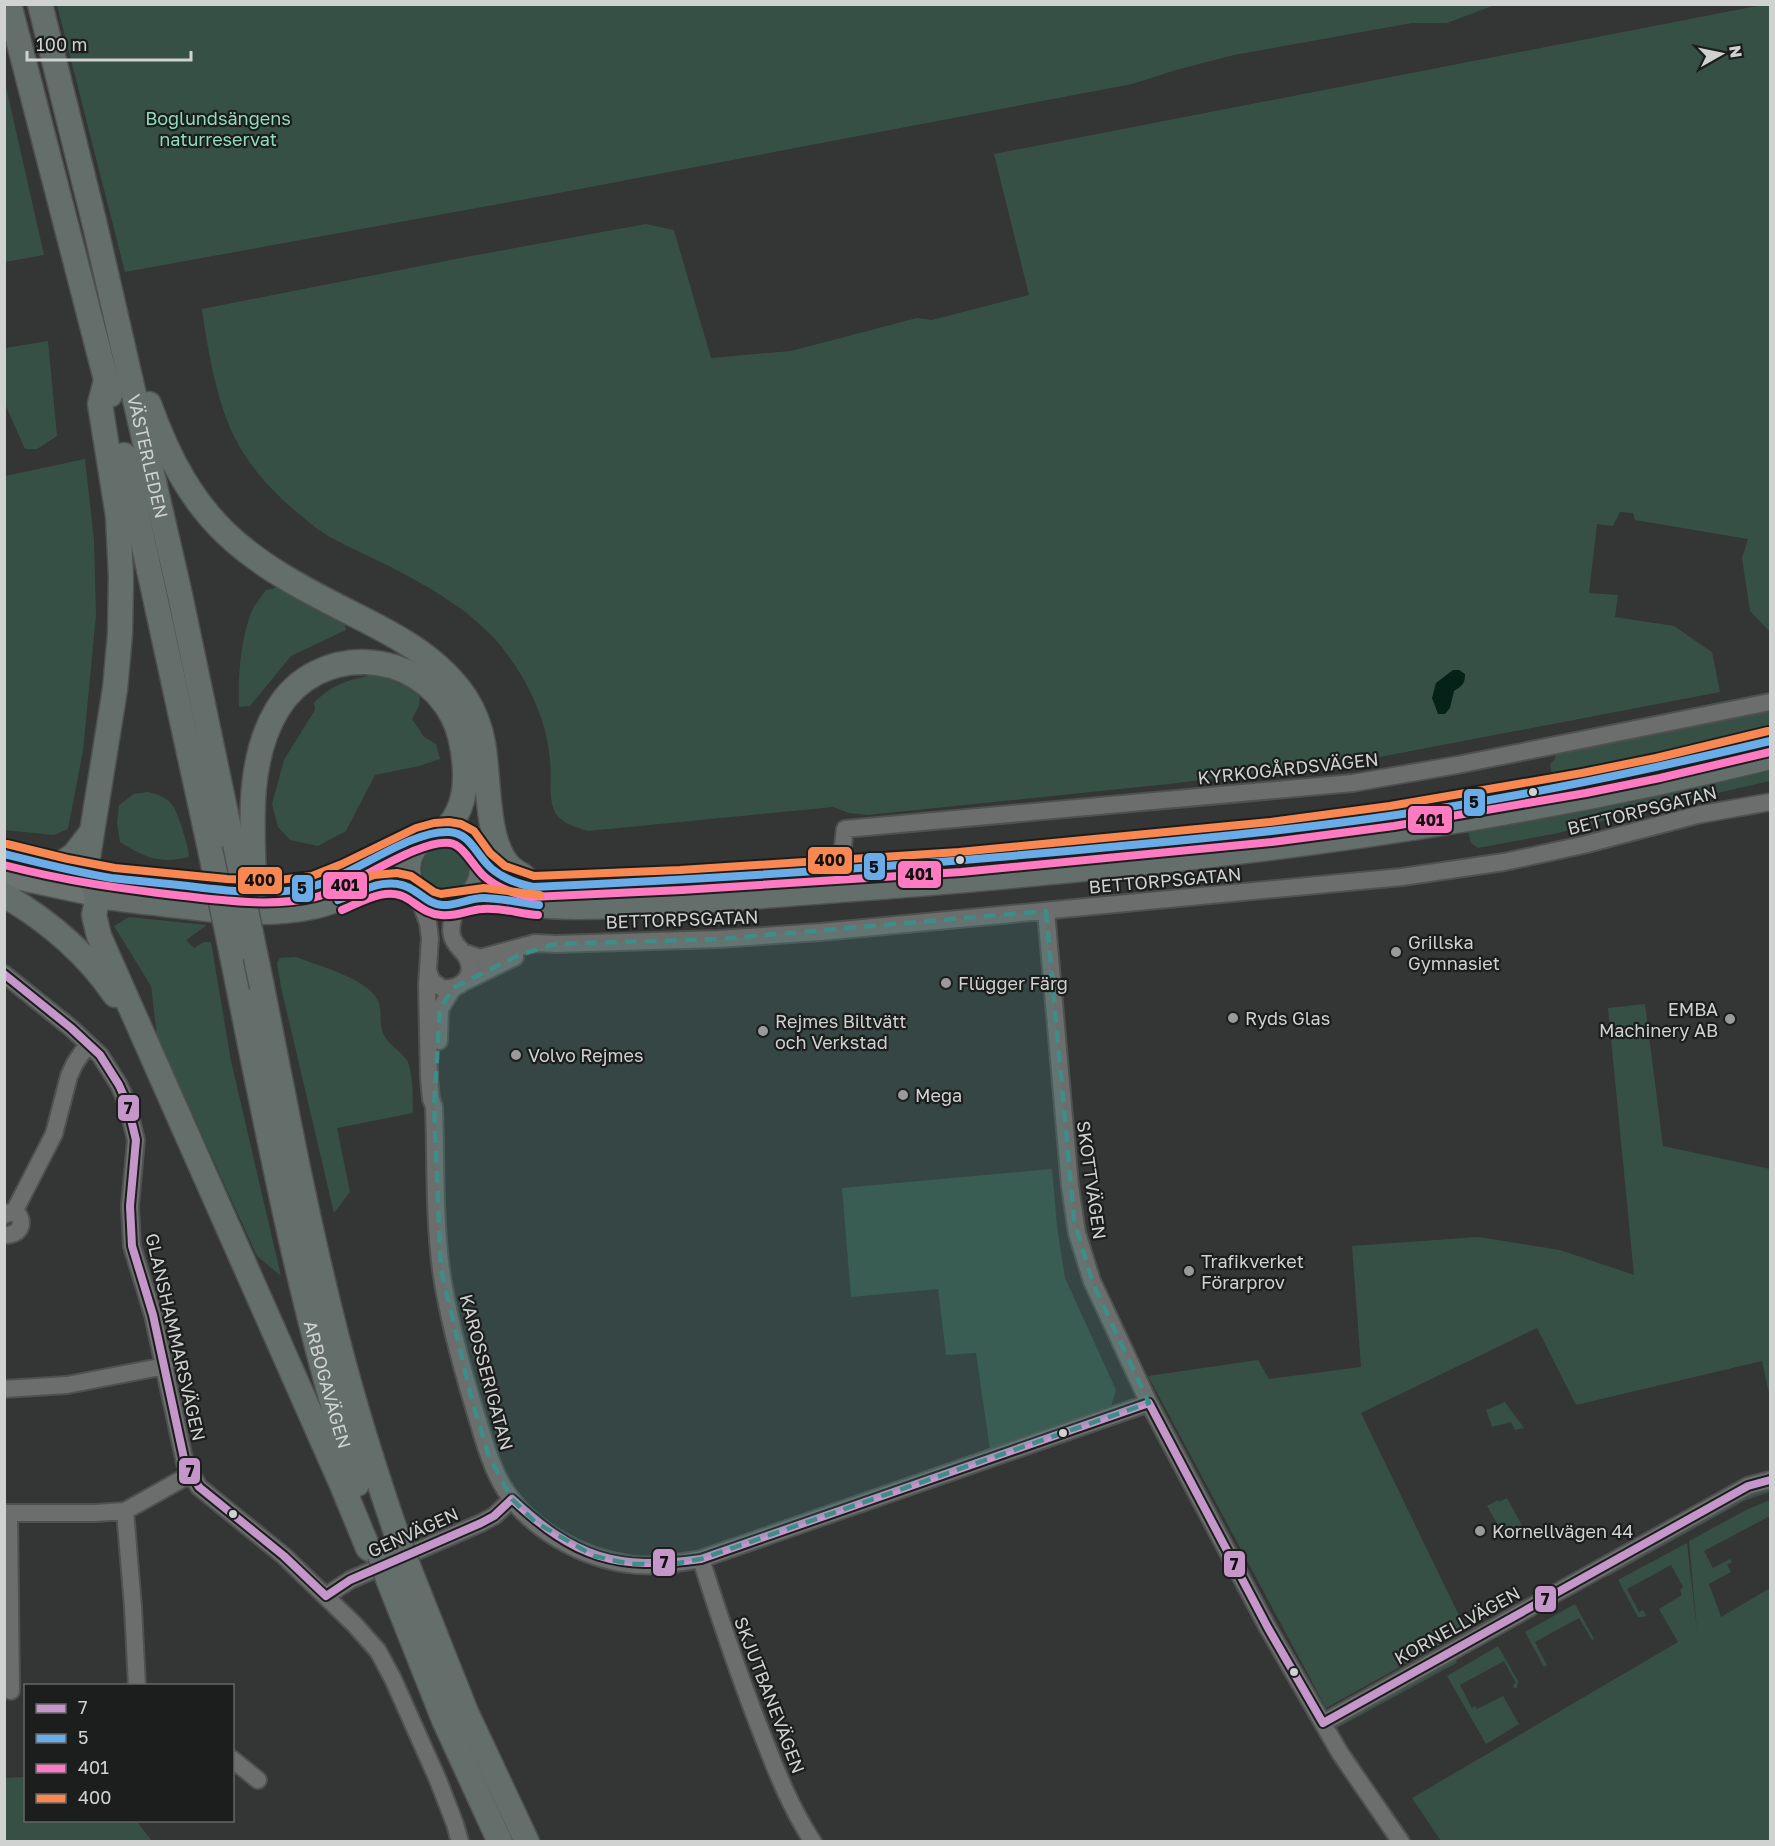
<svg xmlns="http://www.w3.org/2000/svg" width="1775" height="1846" font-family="'Golos Text',sans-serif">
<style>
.green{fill:#375046}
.water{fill:#052218}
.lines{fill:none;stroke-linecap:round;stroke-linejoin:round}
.minor-casing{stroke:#4f5151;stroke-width:20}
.major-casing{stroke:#4f5151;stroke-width:24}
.highway-casing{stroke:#4f5151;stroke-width:27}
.minor{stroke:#6c6e6d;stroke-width:16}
.major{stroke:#6c7471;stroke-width:21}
.highway{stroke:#646f6b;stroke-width:24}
.highway-bridge-casing{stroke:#4f5151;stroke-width:27;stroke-linecap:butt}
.highway-bridge{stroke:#646f6b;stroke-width:24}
.bus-1-casing{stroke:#1c1e1d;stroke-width:12}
.bus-2-casing{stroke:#1c1e1d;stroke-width:12}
.bus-3-casing{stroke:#1c1e1d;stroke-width:12}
.bus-4-casing{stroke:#1c1e1d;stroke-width:12}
.bus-1{stroke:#c496ca;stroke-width:8}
.bus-2{stroke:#6aace7;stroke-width:8}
.bus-3{stroke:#fe7ac1;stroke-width:8}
.bus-4{stroke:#f88751;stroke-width:8}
.marked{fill:#3f8d87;fill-opacity:0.2;stroke:#3f8d87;stroke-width:4.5;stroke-dasharray:12 8;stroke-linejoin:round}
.bus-dot{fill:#cfd2d1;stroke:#1c1e1d;stroke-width:2}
.poi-dot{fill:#999b9a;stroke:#1c1e1d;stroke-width:2}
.labels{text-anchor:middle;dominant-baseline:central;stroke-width:4.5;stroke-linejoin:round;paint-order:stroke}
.park-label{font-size:18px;fill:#8fdcbe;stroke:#1c1e1d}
.street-label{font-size:18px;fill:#cfd2d1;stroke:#1c1e1d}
.poi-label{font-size:18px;fill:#cfd2d1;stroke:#1c1e1d;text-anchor:start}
.line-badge{stroke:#1c1e1d;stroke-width:2}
.pale-badge-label{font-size:16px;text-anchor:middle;font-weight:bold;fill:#111}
</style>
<rect width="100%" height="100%" fill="#343535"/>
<!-- green -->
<path class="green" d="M57,5v-1l1438,1 -48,18h-35l-178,32 -58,15 -44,14 -600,114 -407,74z
M1762,5h8v627l-20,-21 -8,-53 6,-19 -113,-19 -2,-7 -13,-1 -7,14 -16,-2 -8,69 29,2 -3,22 59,9 38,26 8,40 -372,71 -180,21 -301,31 -18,-2 -16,-6 -245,24c-12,-4 -29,-8 -34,-21 -6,-15 -2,-33 -4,-49 -3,-42 -23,-82 -49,-115 -32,-38 -74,-60 -118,-83 -22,-11 -48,-21 -68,-36 -31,-24 -64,-55 -81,-91 -17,-34 -27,-89 -32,-127l264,-52 180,-33 28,6 37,128 80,-7 126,-33 15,2 97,-25 -35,-141z
M4,78l40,177 -39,7h-1z
M48,341l9,95 -20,13h-12l-20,-45v-56z
M85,459l9,82 2,74 -13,136 -15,78 -14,6 -49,-5v-354z
M283,586l61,36 2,8 -55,26 -41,50 -11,1c-1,-31 1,-64 12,-94 3,-8 10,-16 15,-23z
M376,674l44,18 -1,14 -7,13 12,18 12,7 4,15 -21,7 -44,9 -29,56 -28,15 -28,-6 -12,-13 -6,-23 12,-44 31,-50 -1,-7c19,-20 36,-23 62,-29z
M1770,708v18l-171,45 -43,5 -4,-2 -2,-10 4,-4 3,-8z
M1770,764v17l-115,26 -97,26 -80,15 -7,-5 -3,-12z
M148,792c25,6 26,13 34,36 3,10 6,18 7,29 -30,7 -43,1 -69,-15l-3,-19 2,-18 15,-11z
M422 869a25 25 0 1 1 50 0a25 25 0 1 1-50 0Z
M129,917l78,8 -21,15 8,8 10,-6h7l20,119 50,215 -24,-20 -100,-220 -6,-50 -37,-60z
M296,957c22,9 75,22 83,46 3,10 0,23 5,32 5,10 15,15 22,24 7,8 7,42 7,54l-76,15 13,64 -16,21 -53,-226 -4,-24 3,-5z
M1645,1004l18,142 107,23v229l-8,-37 -186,44 -39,-77 -176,85 105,217 -140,78 -178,-332 110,-16 11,19 92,-12 -9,-121 126,-9 82,13 74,25 -26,-267z
M1052,1169l5,57 8,52 51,112 -6,20 -120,40 -14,-97 -30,2 -8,-66 -87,8 -9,-109z
M1505,1402l19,26 -9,2 -4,-8 -19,5 -6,-17z
M1766,1488l4,4 -26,9 -137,76 1,-6 135,-74z
M1507,1498l17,31 -18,10 -19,-33 11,-6 1,2z
M1770,1500v20l-2,-3 -64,34 9,17 17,-9 2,3 -5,3 4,7 -22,12 12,33 49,-29v253h-329l-29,-43 266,-156 -19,-33 23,-14 -2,-5 3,-3 -12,-22 -44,24 12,23 4,-2 3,5 -2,2h-6l-20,-37 69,-37 10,88 -8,-90 59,-32z
M1575,1604l19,35 -2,1 -13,-22 -44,24 12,23 -3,2 -19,-35z
M1498,1646l20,35 -1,6 -2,2 -2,-4 3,-2 -12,-22 -44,24 12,23 3,-2 2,3 26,-13 16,28 -33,20 -39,-68z
M1454,1657l3,5 -4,3 -116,63 1,-5z
M25,1777l1,43 107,1 5,2 14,18h-147v-63z"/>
<!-- water -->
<path class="water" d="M1453,670h6l6,4c0,10 -3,12 -11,17l-4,17 -5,6h-7l-6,-16 4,-15z"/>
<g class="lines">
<!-- minor casing -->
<g class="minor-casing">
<path id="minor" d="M840,870l5,-41 508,-46 104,-18 313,-63
M417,893l11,30 2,15 -3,47 2,93 2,21 3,8c2,54 0,109 7,163 7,48 20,95 34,141 8,26 15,54 29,77 25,41 78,70 124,76 24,4 49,-1 73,-5l448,-156
M1046,911l24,275 7,47 15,48 57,122 119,225 72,125 61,89
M463,952l17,6 55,-15 21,1 163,-5 102,-7 581,-55 102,-15 79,-17 114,-30 73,-13
M428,971l4,10 10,7c17,2 33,-10 26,-28 -4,-10 -14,-14 -16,-24 -3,-10 3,-23 5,-33
M4,974l67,54 29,27 19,30 8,18 9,37 -6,66 2,40 21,69 32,148 14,24 85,69 71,69 23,26 15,28 45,101 17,44 5,18
M466,981l49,-24
M439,1041l1,-32 13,-21
M4,1215l11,-5 39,-76 15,-58 6,-13 13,-19
M4,1235c17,0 22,-12 11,-25
M4,1389l63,-4 98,-19
M125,1511l8,96 4,79
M4,1513h91l30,-2 57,-32 10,-2
M9,1513l2,178
M701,1559c18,57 37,114 59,170 15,39 30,78 53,113
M326,1596l24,-16 131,-57 13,-7 18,-17
M1323,1723l425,-237 22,-6
M232,1759l26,21"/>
</g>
<!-- major casing -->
<g class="major-casing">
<path id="major" d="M4,854l84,20
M4,876l94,20"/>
</g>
<!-- highway casing -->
<g class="highway-casing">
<g id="highway">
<path d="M9,4l101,391"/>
<path id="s1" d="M40,4l54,217 86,374 60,286"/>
<path d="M106,380l-6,24 18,112 3,61 -1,57 -5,55 -27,168v17l10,22 -4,19 5,21 243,549 26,63 12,7"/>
<path d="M149,404c43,120 94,155 204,210 42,21 85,43 112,83 9,14 15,29 18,46 6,32 3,93 23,119 4,7 11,10 17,14"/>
<path d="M124,455l86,394"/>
<circle cx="445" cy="869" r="37"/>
<path d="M480,858c22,20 35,28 65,30l415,-26 221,-20"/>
<path d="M57,866l17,-11 17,-22"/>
<path d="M88,874l129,16 65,2 44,-9 104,-49"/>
<path d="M254,880c-2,-55 -7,-120 23,-170 39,-67 141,-63 176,7 8,16 11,35 12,53 1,24 -4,45 -22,62"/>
<path d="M4,895c43,25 83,59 111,100"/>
<path d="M98,896c33,5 66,8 100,12 39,5 79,7 118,-2 21,-4 60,-26 78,-23 7,1 14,5 21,7"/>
<path d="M463,900c23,-4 43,1 66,4 15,2 31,3 46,3 84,-1 168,-10 251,-16 318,-23 635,-58 944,-134"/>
<path id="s2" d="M232,955c36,178 69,357 125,529"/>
<path d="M262,987c23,117 45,235 75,351 18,71 40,140 64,209"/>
<path d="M410,1571l56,141 61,130"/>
<path d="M388,1579l56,141 56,122"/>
</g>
</g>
<!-- minor -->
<use href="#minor" class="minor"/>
<!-- major -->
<use href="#major" class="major"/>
<!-- highway -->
<use href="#highway" class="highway"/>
<!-- highway-bridge casing -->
<g class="highway-bridge-casing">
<path id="highway-bridge" d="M210,849l22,106
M240,881l22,106
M401,1547l9,24
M380,1555l8,24"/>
</g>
<!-- highway-bridge -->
<use href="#highway-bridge" class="highway-bridge"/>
<!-- bus-1 casing -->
<g class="bus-1-casing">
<path id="bus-1" d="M4,974l67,54 29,27 19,30 8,18 9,37 -6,66 2,40 21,69 32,148 14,24 85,69 42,40
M1149,1403l119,225 55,95
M512,1499c63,59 104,72 189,60l448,-156
M326,1596l24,-16 131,-57 13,-7 18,-17
M1323,1723l425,-237 22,-6"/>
</g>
<!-- bus-2 casing -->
<g class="bus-2-casing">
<path id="bus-2" d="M4,854c36,9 71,18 107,24 26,3 51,5 77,8 41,5 86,11 126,0 40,-11 96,-56 135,-54 22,1 28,25 43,37 12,10 26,15 41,18 196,-9 392,-22 588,-41 89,-8 179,-17 268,-30 128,-18 255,-45 381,-75
M338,900c24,-9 51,-26 75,-10 10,6 17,14 29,15 14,1 27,-7 41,-7 19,0 37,5 56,7"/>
</g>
<!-- bus-3 casing -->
<g class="bus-3-casing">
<path id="bus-3" d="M4,865c61,16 118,24 180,31 44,5 89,11 132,1 35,-9 103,-59 134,-54 14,2 24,25 35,34 13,11 29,17 46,20l151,-7 279,-18 311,-30 122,-16 192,-33 74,-15 110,-26
M342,910c19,-8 46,-25 66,-11 11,7 19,15 33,16 15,2 27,-5 41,-6 19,-2 38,5 56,6"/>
</g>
<!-- bus-4 casing -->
<g class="bus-4-casing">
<path id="bus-4" d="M7,844l61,15 47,9 112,11 44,2 41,-5 30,-12 74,-36 18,-5 15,-1 12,2 13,7 16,22 15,13 29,10 146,-6 279,-18 311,-30 120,-16 192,-33 74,-15 112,-27
M334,890l40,-15 23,-2 14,3 23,16 7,2 43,-6 56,7"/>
</g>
<!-- bus-1 -->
<use href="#bus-1" class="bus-1"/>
<!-- bus-2 -->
<use href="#bus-2" class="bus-2"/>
<!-- bus-3 -->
<use href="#bus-3" class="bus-3"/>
<!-- bus-4 -->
<use href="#bus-4" class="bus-4"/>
</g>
<!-- marked area -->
<path class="marked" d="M1046,911l28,308 18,62 57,122 -448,156 -29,5h-42l-36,-8 -59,-34 -23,-23 -23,-42 -17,-57 -31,-130 -7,-163 6,-98 13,-21 68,-34 35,-10 163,-5z"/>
<!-- markers -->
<g class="bus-dot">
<circle cx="1533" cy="792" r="5"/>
<circle cx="960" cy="860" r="5"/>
<circle cx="1063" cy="1433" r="5"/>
<circle cx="233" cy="1514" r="5"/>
<circle cx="1294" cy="1672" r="5"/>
</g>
<g class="poi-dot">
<circle cx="1396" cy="952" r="6"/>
<circle cx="946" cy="983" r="6"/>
<circle cx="1233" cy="1018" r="6"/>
<circle cx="1730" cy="1019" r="6"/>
<circle cx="763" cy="1031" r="6"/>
<circle cx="516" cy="1055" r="6"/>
<circle cx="903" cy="1095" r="6"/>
<circle cx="1189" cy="1271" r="6"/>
<circle cx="1480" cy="1531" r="6"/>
</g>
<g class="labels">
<!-- park labels -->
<g class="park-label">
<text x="218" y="118">Boglundsängens<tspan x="218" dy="21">naturreservat</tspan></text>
</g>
<!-- street labels -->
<g class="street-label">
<text stroke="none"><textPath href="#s1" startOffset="465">VÄSTERLEDEN</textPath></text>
<text transform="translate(1288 768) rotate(-6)">KYRKOGÅRDSVÄGEN</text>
<text transform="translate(1642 810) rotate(-14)">BETTORPSGATAN</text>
<text transform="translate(1165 880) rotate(-5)">BETTORPSGATAN</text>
<text transform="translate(682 919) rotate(-2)">BETTORPSGATAN</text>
<text transform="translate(1092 1180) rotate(82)">SKOTTVÄGEN</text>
<text transform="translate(176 1337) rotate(77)">GLANSHAMMARSVÄGEN</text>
<text transform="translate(487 1372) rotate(75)">KAROSSERIGATAN</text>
<text stroke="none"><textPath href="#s2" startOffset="440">ARBOGAVÄGEN</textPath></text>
<text transform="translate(413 1532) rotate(-24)">GENVÄGEN</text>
<text transform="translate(1457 1625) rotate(-29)">KORNELLVÄGEN</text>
<text transform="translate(770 1695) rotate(69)">SKJUTBANEVÄGEN</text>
</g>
<!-- poi labels -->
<g class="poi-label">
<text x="1408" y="942">Grillska<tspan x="1408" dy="21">Gymnasiet</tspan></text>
<text x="958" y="983">Flügger Färg</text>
<text x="1718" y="1009" text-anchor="end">EMBA<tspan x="1718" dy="21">Machinery AB</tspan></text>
<text x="1245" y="1018">Ryds Glas</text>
<text x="775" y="1021">Rejmes Biltvätt<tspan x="775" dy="21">och Verkstad</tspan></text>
<text x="528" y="1055">Volvo Rejmes</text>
<text x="915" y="1095">Mega</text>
<text x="1201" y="1261">Trafikverket<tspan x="1201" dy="21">Förarprov</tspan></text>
<text x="1492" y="1531">Kornellvägen 44</text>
</g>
</g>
<g class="line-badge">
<rect x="1463" y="788" width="23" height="29" rx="6" fill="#6aace7"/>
<rect x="1407" y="805" width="46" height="29" rx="6" fill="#fe7ac1"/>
<rect x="807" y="846" width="46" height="29" rx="6" fill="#f88751"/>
<rect x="863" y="852" width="23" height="29" rx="6" fill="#6aace7"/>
<rect x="897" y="860" width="45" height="29" rx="6" fill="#fe7ac1"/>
<rect x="237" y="866" width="46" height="29" rx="6" fill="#f88751"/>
<rect x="322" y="871" width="46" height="29" rx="6" fill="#fe7ac1"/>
<rect x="291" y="874" width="23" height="29" rx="6" fill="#6aace7"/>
<rect x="117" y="1094" width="23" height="28" rx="6" fill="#c496ca"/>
<rect x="178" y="1457" width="23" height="28" rx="6" fill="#c496ca"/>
<rect x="652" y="1548" width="24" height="29" rx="6" fill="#c496ca"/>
<rect x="1223" y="1550" width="23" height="28" rx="6" fill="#c496ca"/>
<rect x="1534" y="1585" width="23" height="28" rx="6" fill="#c496ca"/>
</g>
<g class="pale-badge-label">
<text x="1474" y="808">5</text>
<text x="1430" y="826">401</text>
<text x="830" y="866">400</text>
<text x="874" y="873">5</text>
<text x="919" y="880">401</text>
<text x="260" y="886">400</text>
<text x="345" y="891">401</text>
<text x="302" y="894">5</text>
<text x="128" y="1114">7</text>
<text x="190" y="1477">7</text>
<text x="664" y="1568">7</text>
<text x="1234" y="1570">7</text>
<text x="1545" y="1605">7</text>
</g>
<!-- border -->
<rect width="1775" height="1846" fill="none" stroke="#cfd2d1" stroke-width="12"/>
<!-- legend -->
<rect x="24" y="1684" width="210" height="138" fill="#1c1e1d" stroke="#646665" stroke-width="1.5"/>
<rect x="36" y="1704" width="30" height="9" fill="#c496ca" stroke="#646665" stroke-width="1.5"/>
<text x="78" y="1714" font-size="18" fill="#cfd2d1">7</text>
<rect x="36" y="1734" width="30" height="9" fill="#6aace7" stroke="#646665" stroke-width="1.5"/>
<text x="78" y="1744" font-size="18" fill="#cfd2d1">5</text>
<rect x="36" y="1764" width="30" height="9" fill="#fe7ac1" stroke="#646665" stroke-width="1.5"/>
<text x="78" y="1774" font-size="18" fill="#cfd2d1">401</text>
<rect x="36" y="1794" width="30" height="9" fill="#f88751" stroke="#646665" stroke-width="1.5"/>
<text x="78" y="1804" font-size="18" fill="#cfd2d1">400</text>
<!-- north arrow -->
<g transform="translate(1721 54) rotate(81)" stroke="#1c1e1d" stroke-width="4.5" paint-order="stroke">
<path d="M0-4.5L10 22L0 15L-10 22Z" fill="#cfd2d1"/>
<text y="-9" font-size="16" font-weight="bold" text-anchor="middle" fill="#cfd2d1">N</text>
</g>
<!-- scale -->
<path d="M27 51v9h164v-9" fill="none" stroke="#cfd2d1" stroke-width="3"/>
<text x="36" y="51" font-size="18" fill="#cfd2d1" stroke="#1c1e1d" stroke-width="4.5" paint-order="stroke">100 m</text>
</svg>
